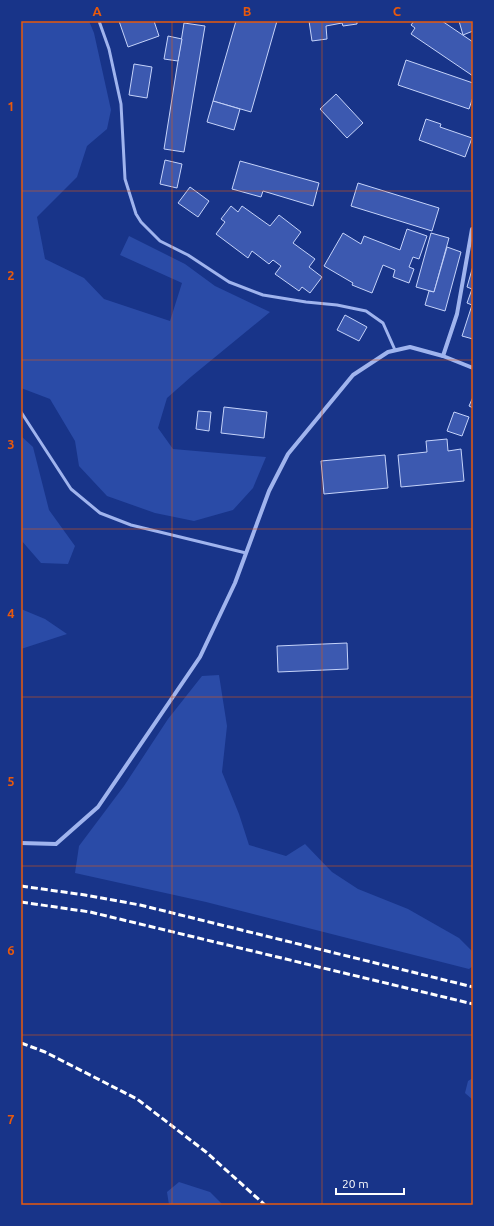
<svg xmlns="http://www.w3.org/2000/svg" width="494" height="1226" viewBox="0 0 494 1226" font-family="Ubuntu,sans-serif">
  <rect width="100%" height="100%" fill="#183489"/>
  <g fill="#2a4ba7">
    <path d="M 21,21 L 89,21 L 94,33 L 111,110 L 107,129 L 87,146 L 77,177 L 37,217 L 45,259 L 84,278 L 104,299 L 170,321 L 182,283 L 120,255 L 129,236 L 185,264 L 215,286 L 270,312 L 192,376 L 167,398 L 158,428 L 173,449 L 266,457 L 253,488 L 233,510 L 194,521 L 155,513 L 107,496 L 79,466 L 75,441 L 50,399 L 21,388 Z"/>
    <path d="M 21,436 L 33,447 L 49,510 L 75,546 L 68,564 L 41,563 L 21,540 Z"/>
    <path d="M 21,609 L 45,619 L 67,634 L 21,649 Z"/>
    <path d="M 219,675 L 227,726 L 222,772 L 239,814 L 249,845 L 286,856 L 305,844 L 332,872 L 358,889 L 408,909 L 459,938 L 473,952 L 473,966 L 469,969 L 206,902 L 75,873 L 79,846 L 124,786 L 168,719 L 202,676 Z"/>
    <path d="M 473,1078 L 473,1100 L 465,1093 L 468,1081 Z"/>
    <path d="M 179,1182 L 210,1192 L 223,1205 L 169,1205 L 167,1192 Z"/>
  </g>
  <g fill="#3c59b0" stroke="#c5d3fa">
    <path d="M 119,21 L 154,21 L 159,36 L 128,47 Z"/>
    <path d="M 236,21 L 277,21 L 251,112 L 213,101 Z"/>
    <path d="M 309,21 L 357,21 L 357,24 L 343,26 L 342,23 L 326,26 L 327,39 L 312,41 Z"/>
    <path d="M 414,21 L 442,21 L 473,42 L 473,76 L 411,34 L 415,28 L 411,25 Z"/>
    <path d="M 459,21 L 473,21 L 473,31 L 463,35 Z"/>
    <path d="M 184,23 L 205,26 L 184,152 L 164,149 Z"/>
    <path d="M 168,36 L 182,39 L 178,61 L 164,59 Z"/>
    <path d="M 406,60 L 473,83 L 473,97 L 469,109 L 398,85 Z"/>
    <path d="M 134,64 L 152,67 L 147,98 L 129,95 Z"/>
    <path d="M 336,94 L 363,123 L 347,138 L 320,109 Z"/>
    <path d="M 213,101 L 240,109 L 234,130 L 207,122 Z"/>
    <path d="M 426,119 L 441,124 L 440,127 L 472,138 L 465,157 L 419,140 Z"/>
    <path d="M 165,160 L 182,164 L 177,188 L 160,184 Z"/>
    <path d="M 240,161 L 319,183 L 313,206 L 263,191 L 261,197 L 232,189 Z"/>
    <path d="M 358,183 L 439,208 L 432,231 L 351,206 Z"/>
    <path d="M 190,187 L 209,201 L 198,217 L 178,203 Z"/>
    <path d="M 231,206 L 238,212 L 242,206 L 270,226 L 279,215 L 301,232 L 293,243 L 315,259 L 309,267 L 322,277 L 310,293 L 302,287 L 299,291 L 275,274 L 281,266 L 273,260 L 269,264 L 252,251 L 248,258 L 216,234 L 225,222 L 221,219 Z"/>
    <path d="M 407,229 L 427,236 L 419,259 L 413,257 L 409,267 L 414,269 L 409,283 L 393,277 L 395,270 L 383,265 L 372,293 L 352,285 L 353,283 L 324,266 L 343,233 L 361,244 L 364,236 L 400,250 Z"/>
    <path d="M 431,233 L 449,238 L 434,292 L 416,287 Z"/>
    <path d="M 447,247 L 461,252 L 445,311 L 425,305 L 429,291 L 434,292 Z"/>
    <path d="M 473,266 L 473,339 L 462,336 L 472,305 L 467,303 L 472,289 L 467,287 Z"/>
    <path d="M 345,315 L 367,327 L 359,341 L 337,330 Z"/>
    <path d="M 473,397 L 473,408 L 469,406 Z"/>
    <path d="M 224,407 L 267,412 L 264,438 L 221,433 Z"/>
    <path d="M 198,411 L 211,412 L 209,431 L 196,429 Z"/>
    <path d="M 454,412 L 469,417 L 462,436 L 447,431 Z"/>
    <path d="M 447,439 L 448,451 L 461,449 L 464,481 L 401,487 L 398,455 L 427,452 L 426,441 Z"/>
    <path d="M 385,455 L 388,488 L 324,494 L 321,461 Z"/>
    <path d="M 347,643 L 348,669 L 278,672 L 277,646 Z"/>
  </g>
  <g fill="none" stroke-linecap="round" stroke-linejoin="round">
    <g stroke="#a0b4ee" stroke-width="3">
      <path d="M 99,21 L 109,49 L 121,104 L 125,179 L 136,214 L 141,222 L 160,241 L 188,255 L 229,282 L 263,295 L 306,302 L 337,305 L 366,311 L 383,323 L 395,350"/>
      <path d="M 21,412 L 71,489 L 100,513 L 131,525 L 246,553"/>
    </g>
    <g stroke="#a0b4ee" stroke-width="4">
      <path d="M 443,356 L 457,314 L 472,229"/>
      <path d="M 21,843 L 56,844 L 98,807 L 200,657 L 235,583 L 269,491 L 288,454 L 353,375 L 388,352 L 410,347 L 443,356 L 473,368"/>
    </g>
    <g stroke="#fff" stroke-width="3" stroke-dasharray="7 3" stroke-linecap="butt">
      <path d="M 21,886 L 85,895 L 140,905 L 473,987"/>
      <path d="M 21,902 L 90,912 L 473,1004"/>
      <path d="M 21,1043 L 45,1052 L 137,1099 L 206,1152 L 265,1205"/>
    </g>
  </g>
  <path fill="none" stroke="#e8590c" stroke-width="1" stroke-opacity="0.55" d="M 172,21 L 172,1205M 322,21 L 322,1205M 21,191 L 473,191M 21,360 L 473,360M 21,529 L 473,529M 21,697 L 473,697M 21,866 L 473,866M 21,1035 L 473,1035"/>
  <rect width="494" height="1226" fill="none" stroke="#183489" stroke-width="44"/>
  <path d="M336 1188v6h68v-6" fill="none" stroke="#ffffff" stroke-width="2"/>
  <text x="342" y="1188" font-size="12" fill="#ffffff" stroke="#183489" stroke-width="3" paint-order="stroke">20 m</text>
  <rect x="22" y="22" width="450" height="1182" fill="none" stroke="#e8590c" stroke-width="1.5"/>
  <g font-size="13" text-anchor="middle" font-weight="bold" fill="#e8590c">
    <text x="97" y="16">A</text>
    <text x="247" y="16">B</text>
    <text x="397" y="16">C</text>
    <text x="11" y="111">1</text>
    <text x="11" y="280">2</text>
    <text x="11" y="449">3</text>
    <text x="11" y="618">4</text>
    <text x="11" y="786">5</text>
    <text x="11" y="955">6</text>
    <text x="11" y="1124">7</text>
  </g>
</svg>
